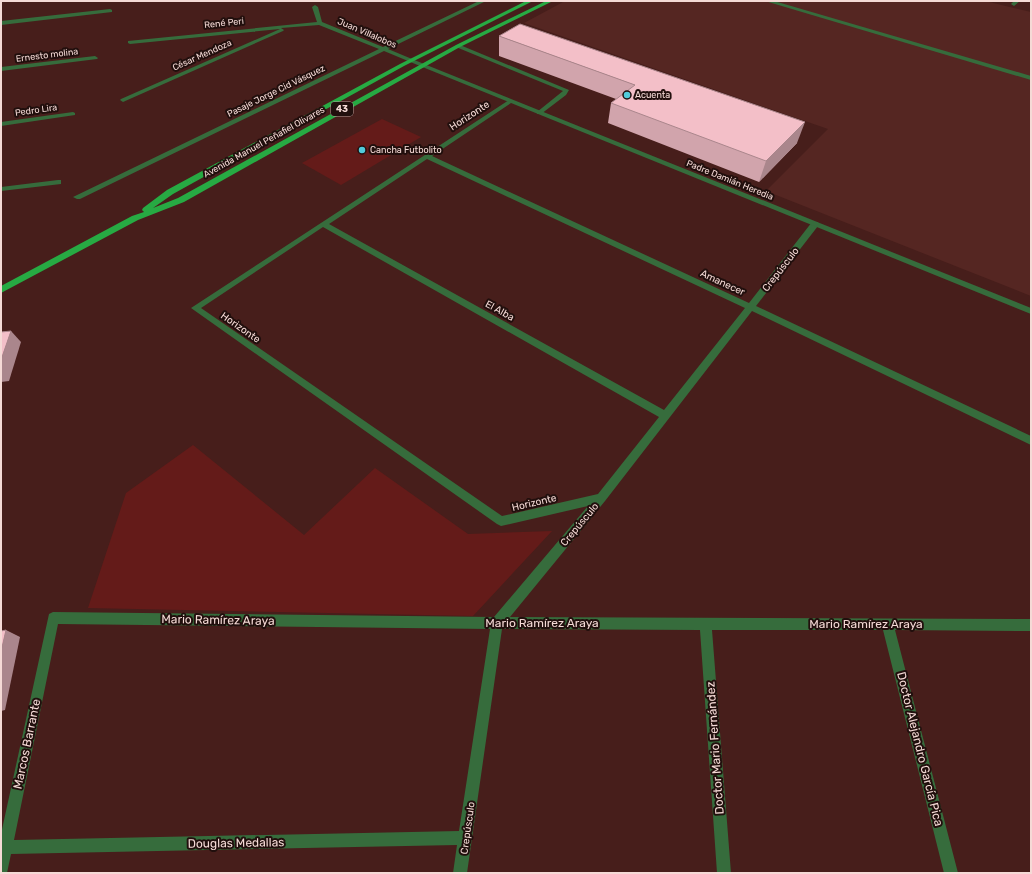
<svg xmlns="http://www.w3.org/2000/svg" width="1032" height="874" viewBox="0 0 1032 874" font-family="Rubik,sans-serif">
  <rect width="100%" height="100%" fill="#471e1b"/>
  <path fill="#552622" d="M 565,1 L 985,1 L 1031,12 L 1031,296 L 766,191 L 828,129 L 524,23 Z"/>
  <g fill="#641b19">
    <path d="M 382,119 L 421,137 L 341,185 L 302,163 Z"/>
    <path d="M 193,445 L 304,535 L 375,468 L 468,534 L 552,531 L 473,616 L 88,608 L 126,493 Z"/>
  </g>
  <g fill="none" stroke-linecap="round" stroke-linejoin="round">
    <g fill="#366c3c" fill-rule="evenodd">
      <path d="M 765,1 L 774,1 L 1031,76 L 1031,80 Z"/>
      <path d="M 456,45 L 460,45 L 569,90 L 566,95 L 541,114 L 537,114 L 537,112 L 563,91 L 456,47 Z"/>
    </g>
    <g fill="#366c3c" fill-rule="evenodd">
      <path d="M 479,1 L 486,1 L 388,49 L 424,64 L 424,66 L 420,66 L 384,51 L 80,199 L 77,199 L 73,197 L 379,49 L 319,25 L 281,28 L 284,30 L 283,31 L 123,102 L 120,100 L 121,99 L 280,29 L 130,44 L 128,43 L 128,41 L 317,22 L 312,7 L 315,5 L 318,7 L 322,22 L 383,47 Z"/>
      <path d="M 1014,1 L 1020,1 L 1014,6 L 1011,4 Z"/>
      <path d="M 110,9 L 112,10 L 112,12 L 1,25 L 1,21 Z"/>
      <path d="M 95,56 L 98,58 L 97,59 L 1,71 L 1,67 Z"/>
      <path d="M 509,100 L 514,101 L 432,156 L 749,303 L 812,222 L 818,222 L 818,226 L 756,306 L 1031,436 L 1031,445 L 752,311 L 605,501 L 510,617 L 1031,619 L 1031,631 L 895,630 L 958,873 L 944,873 L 883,630 L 712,630 L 731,873 L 717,873 L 700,630 L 502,629 L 467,873 L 453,873 L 457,845 L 11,854 L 7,873 L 1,873 L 1,834 L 49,614 L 53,612 L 494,617 L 588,506 L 501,526 L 497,524 L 191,308 ZM 427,159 L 745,308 L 664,410 L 329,224 ZM 323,227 L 659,417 L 598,494 L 502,516 L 201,308 ZM 58,624 L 490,629 L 459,831 L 14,840 Z"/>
      <path d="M 73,112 L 75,113 L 75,115 L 1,126 L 1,122 Z"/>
      <path d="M 58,180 L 61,180 L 61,184 L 1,191 L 1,187 Z"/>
    </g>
    <path fill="#366c3c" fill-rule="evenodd" d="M 420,64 L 424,64 L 1031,308 L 1031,314 L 420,66 Z"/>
    <path fill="#27aa43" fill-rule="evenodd" d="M 526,1 L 533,1 L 404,66 L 173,194 L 153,208 L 178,198 L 456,45 L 546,1 L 553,1 L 460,47 L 184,202 L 138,220 L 1,293 L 1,286 L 132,216 L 144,212 L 142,210 L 143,208 L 167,190 L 400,64 Z"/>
  </g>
  <path fill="#d1a4ac" d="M 499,36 L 797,143 L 759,182 L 608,123 L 611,103 L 616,99 L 499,56 Z"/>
  <g fill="#aa868c">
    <path d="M 805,122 L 797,143 L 759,182 L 766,161 Z"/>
    <path d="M 11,331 L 21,342 L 9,381 L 1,382 L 1,360 Z"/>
    <path d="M 6,630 L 20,637 L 5,710 L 1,711 L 1,652 Z"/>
  </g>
  <g fill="#f3bfc8" stroke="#aa868c">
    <path d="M 520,24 L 805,122 L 766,161 L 611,103 L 635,85 L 499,36 Z"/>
    <path d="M 11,331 L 1,360 L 1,332 Z"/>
    <path d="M 6,630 L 1,652 L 1,631 Z"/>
  </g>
  <g fill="#52cbda" stroke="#210f0d" stroke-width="1.5">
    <circle cx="627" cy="95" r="4"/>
    <circle cx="362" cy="150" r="4"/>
  </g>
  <g text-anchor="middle" stroke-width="4" stroke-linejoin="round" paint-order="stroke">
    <g font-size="9" fill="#f5dad6" stroke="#210f0d">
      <text transform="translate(224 23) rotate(-6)" y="3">René Peri</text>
      <text transform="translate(367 33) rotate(23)" y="3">Juan Villalobos</text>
      <text transform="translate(47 55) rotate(-7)" y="3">Ernesto molina</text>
      <text transform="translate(202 55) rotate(-24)" y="3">César Mendoza</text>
      <text transform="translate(276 91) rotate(-26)" y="3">Pasaje Jorge Cid Vásquez</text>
      <text transform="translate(36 110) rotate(-8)" y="3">Pedro Lira</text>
      <text transform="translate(264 142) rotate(-29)" y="3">Avenida Manuel Peñafiel Olivares</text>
      <text transform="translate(730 180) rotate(22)" y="3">Padre Damián Heredia</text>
    </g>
    <g font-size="9" fill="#f5dad6" stroke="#210f0d" text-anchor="start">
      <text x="635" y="98">Acuenta</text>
      <text x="370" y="153">Cancha Futbolito</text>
    </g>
    <rect fill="#210f0d" stroke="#b59d9a" stroke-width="1" x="331" y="102" width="22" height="14" rx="3"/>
    <g font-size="9" font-weight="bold" fill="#f5dad6">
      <text x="342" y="112">43</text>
    </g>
    <g font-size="10" fill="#f5dad6" stroke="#210f0d">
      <text transform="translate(469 115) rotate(-33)" y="4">Horizonte</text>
      <text transform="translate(780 269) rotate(-52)" y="4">Crepúsculo</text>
      <text transform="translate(723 282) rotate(25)" y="4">Amanecer</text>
      <text transform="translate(500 310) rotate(29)" y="4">El Alba</text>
      <text transform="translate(241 327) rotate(35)" y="4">Horizonte</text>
      <text transform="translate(534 502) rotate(-13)" y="4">Horizonte</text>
      <text transform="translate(579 524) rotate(-50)" y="4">Crepúsculo</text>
      <text transform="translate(467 828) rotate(-82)" y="4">Crepúsculo</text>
    </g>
    <g font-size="12" fill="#f5dad6" stroke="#210f0d">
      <text transform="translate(218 620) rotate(1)" y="4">Mario Ramírez Araya</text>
      <text x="542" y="627">Mario Ramírez Araya</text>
      <text x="866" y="628">Mario Ramírez Araya</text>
      <text transform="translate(27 744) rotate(-78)" y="4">Marcos Barrante</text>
      <text transform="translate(715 748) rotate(-94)" y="4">Doctor Mario Fernández</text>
      <text transform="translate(920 749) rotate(76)" y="4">Doctor Alejandro García Pica</text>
      <text transform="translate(236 843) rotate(-1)" y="4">Douglas Medallas</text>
    </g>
  </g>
  <rect width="1032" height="874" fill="none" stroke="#f5dad6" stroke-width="4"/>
</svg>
